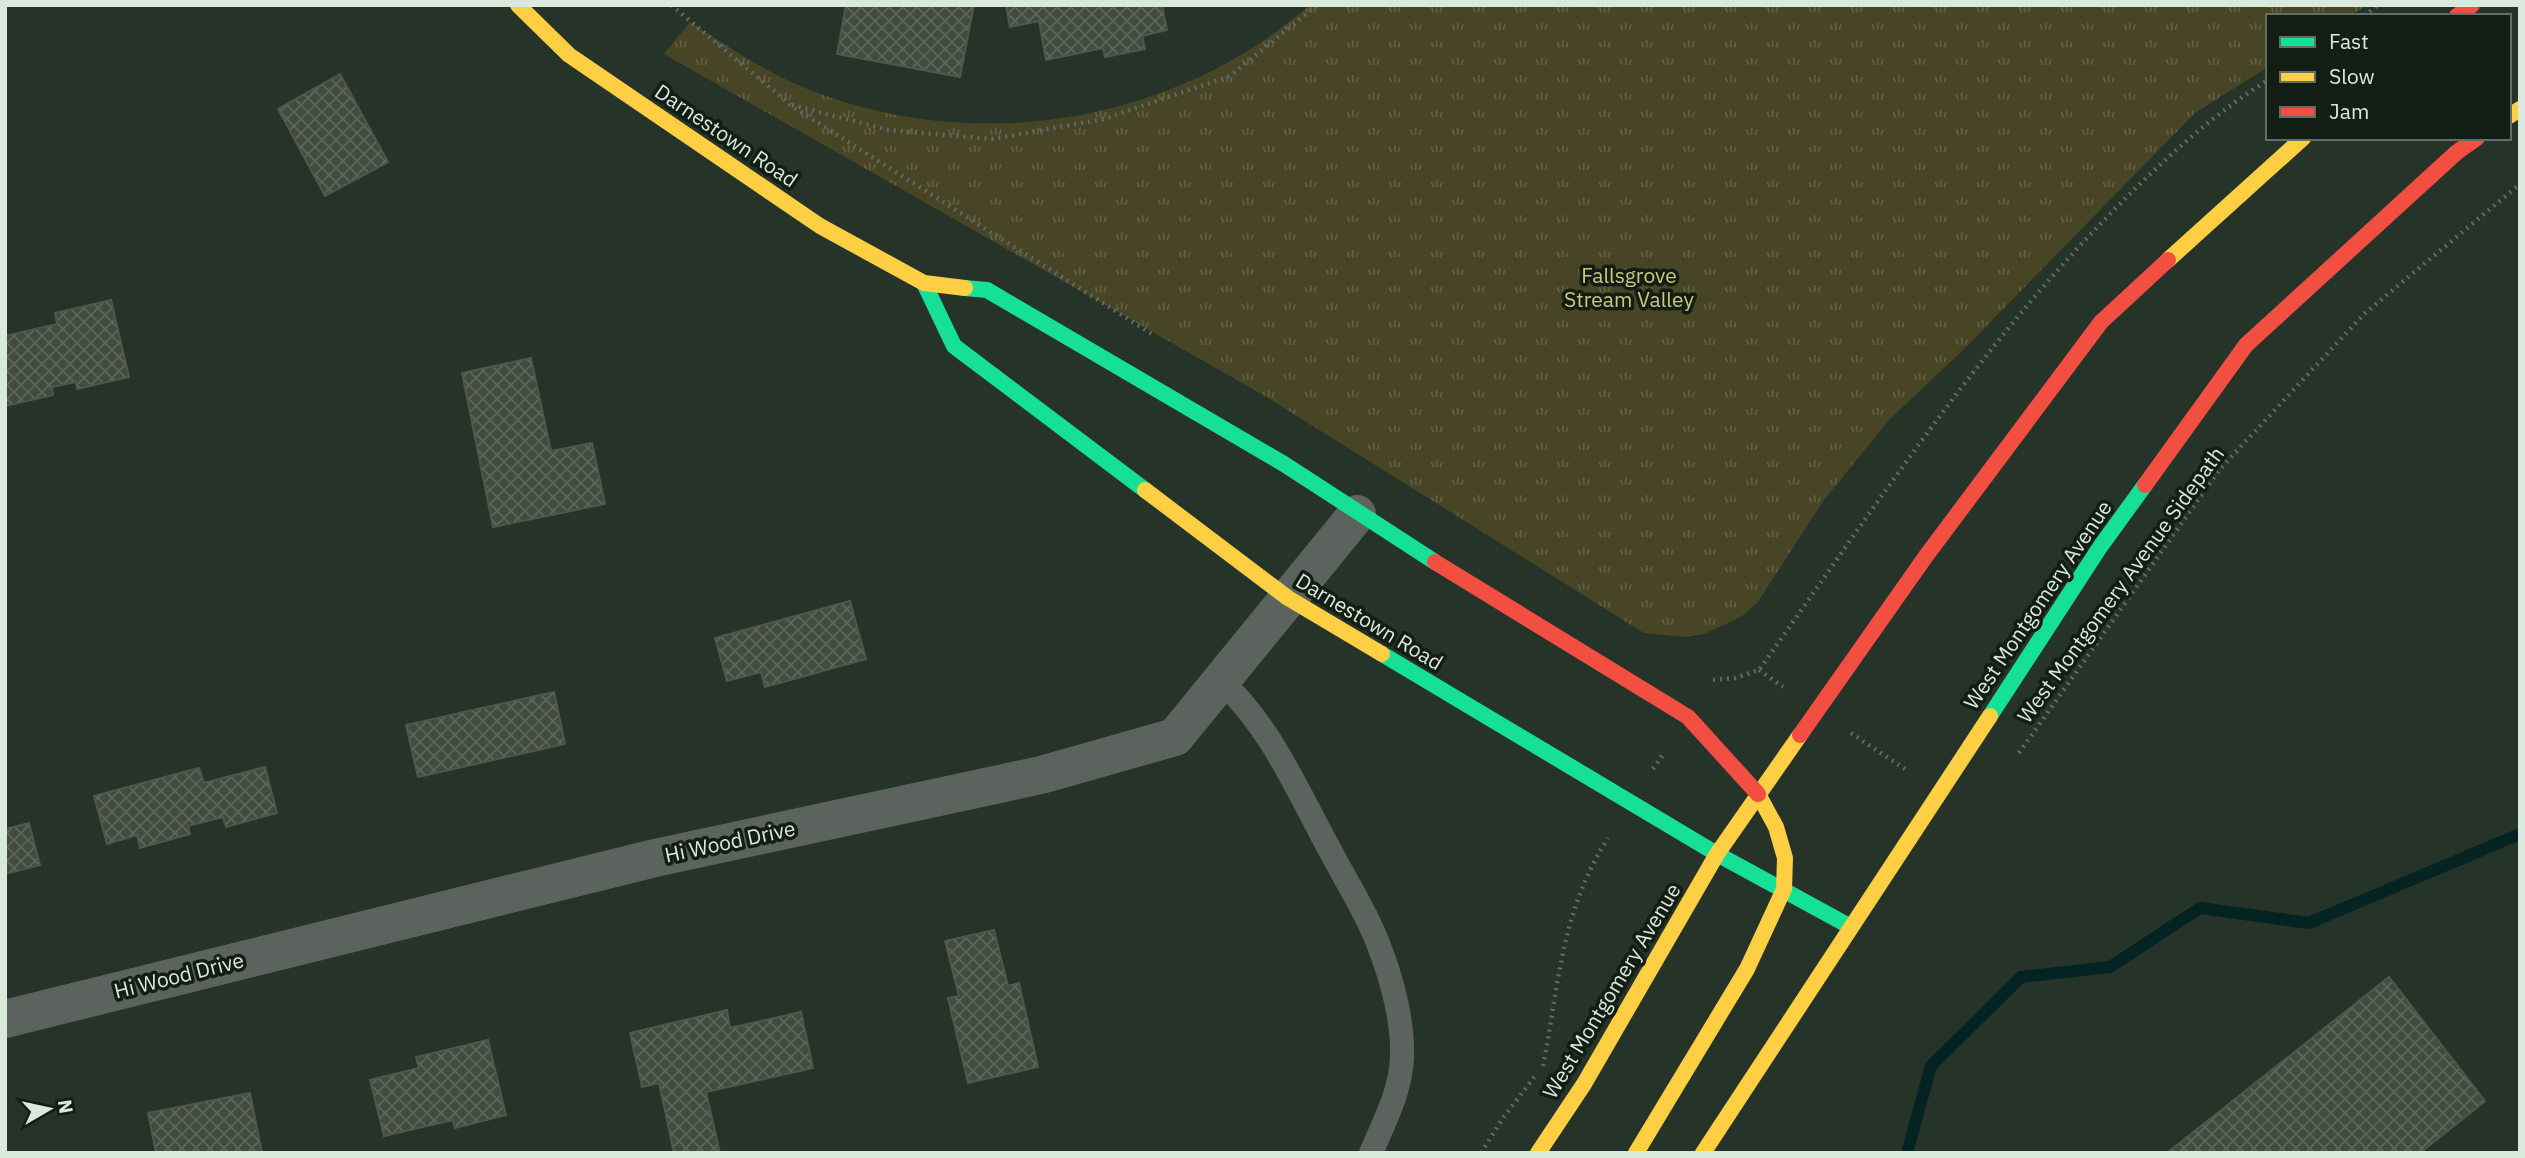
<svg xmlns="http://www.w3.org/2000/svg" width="2525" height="1158" viewBox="0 0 2525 1158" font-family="'IBM Plex Sans',sans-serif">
  <defs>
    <pattern id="park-tufts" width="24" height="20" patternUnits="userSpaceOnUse" patternTransform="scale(1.75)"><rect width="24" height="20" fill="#474525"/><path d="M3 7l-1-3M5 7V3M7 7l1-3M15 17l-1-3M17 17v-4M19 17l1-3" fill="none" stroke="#616044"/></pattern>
    <pattern id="building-cross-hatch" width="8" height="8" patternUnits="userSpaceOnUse" patternTransform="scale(1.75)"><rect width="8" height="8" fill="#424c3e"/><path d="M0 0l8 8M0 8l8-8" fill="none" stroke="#5d6659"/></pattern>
  </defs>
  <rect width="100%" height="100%" fill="#253328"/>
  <path fill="url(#park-tufts)" d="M 1310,5 L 2367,5 L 2350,16 L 2268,16 L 2268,67 L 2195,113 L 1964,349 L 1889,420 L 1824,500 L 1757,603 L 1741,617 L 1704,634 L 1684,637 L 1644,633 L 1265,396 L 664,54 L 690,22 C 729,47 766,73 810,90 C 978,156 1174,123 1310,5 Z"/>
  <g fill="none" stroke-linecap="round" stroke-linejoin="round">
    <path stroke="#042423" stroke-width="12" d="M 1907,1153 L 1931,1066 L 2021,977 L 2110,967 L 2200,908 L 2309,923 L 2520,834"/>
  </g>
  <g fill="url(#building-cross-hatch)" stroke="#4f574c" stroke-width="2">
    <path d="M 846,5 L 974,5 L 960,77 L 837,54 Z"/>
    <path d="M 1006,5 L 1162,5 L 1167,30 L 1142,36 L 1145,49 L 1105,57 L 1103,48 L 1046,60 L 1039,21 L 1010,27 Z"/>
    <path d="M 340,74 L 388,162 L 325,196 L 278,109 Z"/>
    <path d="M 111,300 L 129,377 L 77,389 L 76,382 L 52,387 L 53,395 L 5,406 L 5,336 L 57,324 L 55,313 Z"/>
    <path d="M 531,358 L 551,451 L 592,443 L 605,504 L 493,527 L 462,373 Z"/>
    <path d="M 850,601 L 866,659 L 765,687 L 761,672 L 727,681 L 715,638 Z"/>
    <path d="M 554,692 L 565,744 L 418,777 L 406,725 Z"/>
    <path d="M 265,767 L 277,813 L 226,827 L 223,817 L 188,826 L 190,834 L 140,848 L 137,835 L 107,844 L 94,796 L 199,768 L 204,783 Z"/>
    <path d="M 29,823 L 40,865 L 5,874 L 5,829 Z"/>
    <path d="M 994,930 L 1008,986 L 1019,983 L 1038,1067 L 968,1083 L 948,998 L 959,996 L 945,941 Z"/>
    <path d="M 2389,977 L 2485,1101 L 2420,1153 L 2167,1153 Z"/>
    <path d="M 727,1010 L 730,1028 L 801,1012 L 813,1068 L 706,1092 L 720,1153 L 674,1153 L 659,1083 L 642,1087 L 630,1033 Z"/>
    <path d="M 488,1040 L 506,1115 L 455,1128 L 453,1120 L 384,1136 L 370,1080 L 419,1068 L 416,1057 Z"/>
    <path d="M 250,1093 L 262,1153 L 156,1153 L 148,1113 Z"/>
  </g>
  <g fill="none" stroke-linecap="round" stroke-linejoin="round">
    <g stroke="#616964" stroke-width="4.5" stroke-dasharray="2 5" stroke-linecap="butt">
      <path d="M 671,5 L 793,107 L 1155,336"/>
      <path d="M 2364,16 L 2378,5"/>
      <path d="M 792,105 L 888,130 L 992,139 L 1104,119 L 1230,76 L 1317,5"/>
      <path d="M 1759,670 L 1783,687"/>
      <path d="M 1713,680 L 1735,678 L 1759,670 C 1871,513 1975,352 2111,213 C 2159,164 2209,117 2268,80"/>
      <path d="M 1851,733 L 1905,769"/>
      <path d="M 2019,753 L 2220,469 L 2364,314 L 2520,184"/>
      <path d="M 1653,769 L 1664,753"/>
      <path d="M 1543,1066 C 1559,985 1561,911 1608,838"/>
      <path d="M 1481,1153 L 1503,1118 L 1535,1076"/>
    </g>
    <path stroke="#5c635f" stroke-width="24" d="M 1221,681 C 1271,726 1300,796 1332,854 C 1349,886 1370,919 1382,954 C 1394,987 1403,1022 1402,1057 C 1401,1091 1384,1122 1371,1153"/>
    <path stroke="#5c635f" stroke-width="38" d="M 5,1019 L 655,858 L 1041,775 L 1175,737 L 1357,514"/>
    <g stroke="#16e098" stroke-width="16">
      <path d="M 924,283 L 954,346 L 1145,490"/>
      <path d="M 965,288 L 987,290 L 1284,464 L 1435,562"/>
      <path d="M 1382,654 L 1717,854 L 1851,927"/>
      <path d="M 1990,716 L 2100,547 L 2145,485"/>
    </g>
    <g stroke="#ffcf43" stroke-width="16">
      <path d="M 518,5 L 569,55 L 820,226 L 924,283 L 965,288"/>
      <path d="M 2509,116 L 2520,109"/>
      <path d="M 2168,260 L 2303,138"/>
      <path d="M 1145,490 L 1288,598 L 1382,654"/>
      <path d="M 1538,1153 L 1584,1084 L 1717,854 L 1800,735"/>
      <path d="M 1636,1153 L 1747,969 L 1784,889 L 1785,858 L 1776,827 L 1758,794"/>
      <path d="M 1703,1153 L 1990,716"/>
    </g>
    <g stroke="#f24e42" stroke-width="16">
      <path d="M 2457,16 L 2472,5"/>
      <path d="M 2145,485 L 2246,345 L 2457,152 L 2477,138"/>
      <path d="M 1435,562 L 1688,717 L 1758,794"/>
      <path d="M 1800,735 L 1926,556 L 2101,322 L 2168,260"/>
    </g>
  </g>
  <g text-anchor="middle" stroke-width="7" stroke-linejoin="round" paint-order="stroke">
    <g font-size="21" fill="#d9e9db" stroke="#121d14">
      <text transform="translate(726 136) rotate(34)" y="7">Darnestown Road</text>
      <text transform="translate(2121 585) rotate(-54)" y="7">West Montgomery Avenue Sidepath</text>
      <text transform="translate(2038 605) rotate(-56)" y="7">West Montgomery Avenue</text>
      <text transform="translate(1369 622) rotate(31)" y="7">Darnestown Road</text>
      <text transform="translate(730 842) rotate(-12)" y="7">Hi Wood Drive</text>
      <text transform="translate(179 976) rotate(-14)" y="7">Hi Wood Drive</text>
      <text transform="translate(1612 991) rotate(-59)" y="7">West Montgomery Avenue</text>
    </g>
    <g font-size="21" fill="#cfc67d" stroke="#121d14">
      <text x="1629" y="283">Fallsgrove<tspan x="1629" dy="24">Stream Valley</tspan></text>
    </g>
  </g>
  <rect width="2525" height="1158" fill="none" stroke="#d9e9db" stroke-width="14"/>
  <rect x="2266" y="14" width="245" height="126" fill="#121d14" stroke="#626f64" stroke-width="2"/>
  <rect x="2280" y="37" width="35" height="10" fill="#16e098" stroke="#626f64" stroke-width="2"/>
  <text x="2329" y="49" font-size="21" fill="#d9e9db">Fast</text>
  <rect x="2280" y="72" width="35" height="10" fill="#ffcf43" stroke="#626f64" stroke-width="2"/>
  <text x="2329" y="84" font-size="21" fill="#d9e9db">Slow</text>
  <rect x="2280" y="107" width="35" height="10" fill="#f24e42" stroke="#626f64" stroke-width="2"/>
  <text x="2329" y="119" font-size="21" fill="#d9e9db">Jam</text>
  <g transform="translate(49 1109) rotate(81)" stroke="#121d14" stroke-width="5" paint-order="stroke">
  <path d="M0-5L12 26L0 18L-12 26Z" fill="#d9e9db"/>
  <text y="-10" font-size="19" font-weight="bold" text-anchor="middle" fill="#d9e9db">N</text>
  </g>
</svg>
